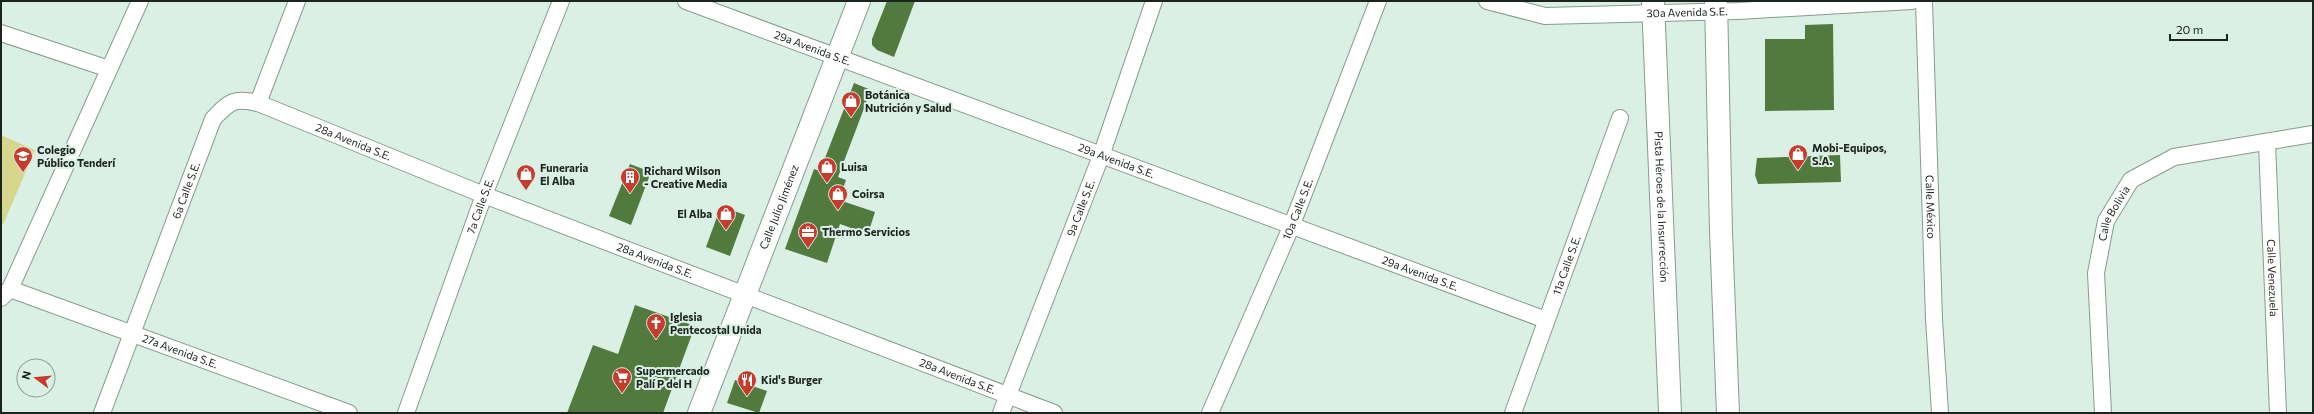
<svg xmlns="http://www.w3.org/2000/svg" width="2314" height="414" viewBox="0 0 2314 414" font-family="Commissioner,sans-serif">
  <rect width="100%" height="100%" fill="#dbf0e5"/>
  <path fill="#d6d78d" d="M 1,135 L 35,150 L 3,225 L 1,224 Z"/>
  <g fill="#527a3e">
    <path d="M 887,1 L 915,1 L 894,57 L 877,50 L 872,45 L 872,39 Z"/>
    <path d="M 1833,24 L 1834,110 L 1765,111 L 1765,39 L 1805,39 L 1805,25 Z"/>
    <path d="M 854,83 L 871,90 L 838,177 L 846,180 L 839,200 L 875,212 L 868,234 L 840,224 L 827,263 L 785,249 L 814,169 L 820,171 Z"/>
    <path d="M 1840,155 L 1841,182 L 1758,184 L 1755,175 L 1757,158 Z"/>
    <path d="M 630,164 L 651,172 L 631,225 L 609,216 Z"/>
    <path d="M 721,206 L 745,215 L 730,256 L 706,247 Z"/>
    <path d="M 635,305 L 695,326 L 663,413 L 567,413 L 593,345 L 618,354 Z"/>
    <path d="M 735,380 L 767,391 L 759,413 L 727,403 Z"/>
  </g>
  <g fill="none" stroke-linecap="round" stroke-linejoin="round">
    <defs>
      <g id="minor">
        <path id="s1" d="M 686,1 L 1546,320"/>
        <path id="s2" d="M 1487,1 L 1545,16 L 1738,11 L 1912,1"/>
        <path id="s3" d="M 1924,1 L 1934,319 L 1940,413"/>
        <path d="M 1,33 L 109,69"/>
        <path d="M 258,103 L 297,1"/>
        <path id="s4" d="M 2267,143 L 2278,413"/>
        <path id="s5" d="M 10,289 L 349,413"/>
        <path d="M 1,298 L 10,289 L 140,1"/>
        <path id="s6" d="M 102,413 L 213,119 C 229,102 234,97 258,103 L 484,195 L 1054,413"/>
        <path id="s7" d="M 406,413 L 484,195 L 561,1"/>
        <path id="s8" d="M 1001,413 L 1101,156 L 1154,1"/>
        <path id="s9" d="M 1210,413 L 1291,227 L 1378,1"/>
        <path id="s10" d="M 1513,413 L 1620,118"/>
        <path id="s11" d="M 2103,413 L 2096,273 L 2106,221 L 2131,180 L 2174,157 L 2313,134"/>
      </g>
      <g id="secondary">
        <path id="s12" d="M 699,413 L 859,1"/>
      </g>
      <g id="primary">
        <path id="s13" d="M 1653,1 L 1670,413"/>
        <path d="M 1716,1 L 1721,232 L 1728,413"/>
      </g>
    </defs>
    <use href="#minor" stroke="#879b90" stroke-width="18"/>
    <use href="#secondary" stroke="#879b90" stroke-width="24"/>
    <use href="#primary" stroke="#879b90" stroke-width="24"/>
    <use href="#minor" stroke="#fff" stroke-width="16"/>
    <use href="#secondary" stroke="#fff" stroke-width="22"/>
    <use href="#primary" stroke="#fff" stroke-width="22"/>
  </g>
  <defs>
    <symbol id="shop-pin" viewBox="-11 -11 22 30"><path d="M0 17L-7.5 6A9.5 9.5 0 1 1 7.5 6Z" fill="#c73a2c" stroke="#dbf0e5"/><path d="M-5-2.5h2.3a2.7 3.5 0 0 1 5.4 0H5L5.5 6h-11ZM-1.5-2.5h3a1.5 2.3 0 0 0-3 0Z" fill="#fff"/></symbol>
    <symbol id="school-pin" viewBox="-11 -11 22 30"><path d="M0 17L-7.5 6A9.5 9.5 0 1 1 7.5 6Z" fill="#c73a2c" stroke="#dbf0e5"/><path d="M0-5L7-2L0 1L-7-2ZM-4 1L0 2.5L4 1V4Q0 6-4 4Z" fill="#fff"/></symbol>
    <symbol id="building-pin" viewBox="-11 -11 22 30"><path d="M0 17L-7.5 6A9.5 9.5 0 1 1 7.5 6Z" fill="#c73a2c" stroke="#dbf0e5"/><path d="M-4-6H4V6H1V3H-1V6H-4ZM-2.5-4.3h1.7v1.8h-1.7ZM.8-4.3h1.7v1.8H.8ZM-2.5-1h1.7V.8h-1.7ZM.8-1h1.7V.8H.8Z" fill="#fff"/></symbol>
    <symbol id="office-pin" viewBox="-11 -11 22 30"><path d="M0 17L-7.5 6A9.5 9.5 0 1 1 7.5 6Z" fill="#c73a2c" stroke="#dbf0e5"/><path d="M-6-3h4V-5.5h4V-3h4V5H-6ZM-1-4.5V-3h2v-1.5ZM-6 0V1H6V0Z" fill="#fff"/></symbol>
    <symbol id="church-pin" viewBox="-11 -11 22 30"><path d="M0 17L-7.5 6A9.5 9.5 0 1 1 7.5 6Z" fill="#c73a2c" stroke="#dbf0e5"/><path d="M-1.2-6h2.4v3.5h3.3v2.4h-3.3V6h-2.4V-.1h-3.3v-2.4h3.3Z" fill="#fff"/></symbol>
    <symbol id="supermarket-pin" viewBox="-11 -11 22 30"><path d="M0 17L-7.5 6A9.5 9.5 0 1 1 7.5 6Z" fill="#c73a2c" stroke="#dbf0e5"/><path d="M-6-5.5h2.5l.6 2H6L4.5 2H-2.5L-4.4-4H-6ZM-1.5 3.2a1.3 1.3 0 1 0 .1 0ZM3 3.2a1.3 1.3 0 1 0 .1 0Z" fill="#fff"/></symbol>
    <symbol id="restaurant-pin" viewBox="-11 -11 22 30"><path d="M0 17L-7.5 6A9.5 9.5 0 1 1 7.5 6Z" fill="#c73a2c" stroke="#dbf0e5"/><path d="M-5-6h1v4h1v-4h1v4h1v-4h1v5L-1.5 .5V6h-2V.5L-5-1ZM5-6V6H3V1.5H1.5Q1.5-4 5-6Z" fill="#fff"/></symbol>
  </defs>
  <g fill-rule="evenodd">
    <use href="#shop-pin" x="840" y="90" width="22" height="30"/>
    <use href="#shop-pin" x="1787" y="143" width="22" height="30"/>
    <use href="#school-pin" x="12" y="145" width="22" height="30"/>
    <use href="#shop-pin" x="816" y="156" width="22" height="30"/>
    <use href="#shop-pin" x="515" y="163" width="22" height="30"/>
    <use href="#building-pin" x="619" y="166" width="22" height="30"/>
    <use href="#shop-pin" x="827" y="183" width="22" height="30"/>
    <use href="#shop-pin" x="715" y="203" width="22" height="30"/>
    <use href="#office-pin" x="797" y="221" width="22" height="30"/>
    <use href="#church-pin" x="645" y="312" width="22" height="30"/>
    <use href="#supermarket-pin" x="611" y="366" width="22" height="30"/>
    <use href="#restaurant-pin" x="736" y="369" width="22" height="30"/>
  </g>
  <g text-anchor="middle" stroke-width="4" stroke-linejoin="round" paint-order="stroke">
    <g font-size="11" fill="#1c2420" stroke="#dbf0e5">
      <text dy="4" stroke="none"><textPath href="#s2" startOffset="202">30a Avenida S.E.</textPath></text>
      <text dy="4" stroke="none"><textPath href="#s1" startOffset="135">29a Avenida S.E.</textPath></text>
      <text dy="4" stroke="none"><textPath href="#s6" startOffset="469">28a Avenida S.E.</textPath></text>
      <text dy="4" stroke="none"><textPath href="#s1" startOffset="459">29a Avenida S.E.</textPath></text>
      <text dy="4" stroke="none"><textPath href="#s6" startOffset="238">6a Calle S.E.</textPath></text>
      <text dy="4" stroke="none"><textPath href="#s7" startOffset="220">7a Calle S.E.</textPath></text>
      <text dy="4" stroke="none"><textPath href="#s12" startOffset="221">Calle Julio Jiménez</textPath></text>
      <text dy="4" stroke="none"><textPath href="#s13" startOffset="206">Pista Héroes de la Insurrección</textPath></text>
      <text dy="4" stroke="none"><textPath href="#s3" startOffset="206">Calle México</textPath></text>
      <text dy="4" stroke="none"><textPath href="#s8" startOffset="220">9a Calle S.E.</textPath></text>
      <text dy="4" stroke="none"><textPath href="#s9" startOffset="222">10a Calle S.E.</textPath></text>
      <text dy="4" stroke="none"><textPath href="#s11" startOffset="203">Calle Bolivia</textPath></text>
      <text dy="4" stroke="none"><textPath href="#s6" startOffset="793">28a Avenida S.E.</textPath></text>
      <text dy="4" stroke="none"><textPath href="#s10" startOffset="157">11a Calle S.E.</textPath></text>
      <text dy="4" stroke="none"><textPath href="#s1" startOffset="783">29a Avenida S.E.</textPath></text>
      <text dy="4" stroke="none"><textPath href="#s4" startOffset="135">Calle Venezuela</textPath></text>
      <text dy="4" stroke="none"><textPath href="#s5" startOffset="181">27a Avenida S.E.</textPath></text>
      <text dy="4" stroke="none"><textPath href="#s6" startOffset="1117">28a Avenida S.E.</textPath></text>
    </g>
    <g font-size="11" font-weight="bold" fill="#1c2420" stroke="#dbf0e5" text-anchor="start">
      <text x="865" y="99">Botánica<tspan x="865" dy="13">Nutrición y Salud</tspan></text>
      <text x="1812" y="152">Mobi-Equipos,<tspan x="1812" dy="13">S.A.</tspan></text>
      <text x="37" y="154">Colegio<tspan x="37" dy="13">Público Tenderí</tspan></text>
      <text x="841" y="171">Luisa</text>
      <text x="540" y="172">Funeraria<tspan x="540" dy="13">El Alba</tspan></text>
      <text x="644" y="175">Richard Wilson<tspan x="644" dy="13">- Creative Media</tspan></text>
      <text x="852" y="198">Coirsa</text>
      <text x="712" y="218" text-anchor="end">El Alba</text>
      <text x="822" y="236">Thermo Servicios</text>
      <text x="670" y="321">Iglesia<tspan x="670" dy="13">Pentecostal Unida</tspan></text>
      <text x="636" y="375">Supermercado<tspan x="636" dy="13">Palí P del H</tspan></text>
      <text x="761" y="384">Kid's Burger</text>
    </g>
  </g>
  <rect width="2314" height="414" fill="none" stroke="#1c2420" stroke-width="4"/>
  <g transform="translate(36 378) rotate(286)"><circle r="19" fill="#dbf0e5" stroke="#8f9e96"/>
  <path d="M0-3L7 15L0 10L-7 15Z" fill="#c73a2c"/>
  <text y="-6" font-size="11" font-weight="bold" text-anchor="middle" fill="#1c2420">N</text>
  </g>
  <path d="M2170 34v6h57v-6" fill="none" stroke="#1c2420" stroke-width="2"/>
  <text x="2176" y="34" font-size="12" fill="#1c2420" stroke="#dbf0e5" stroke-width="3" paint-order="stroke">20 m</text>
</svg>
